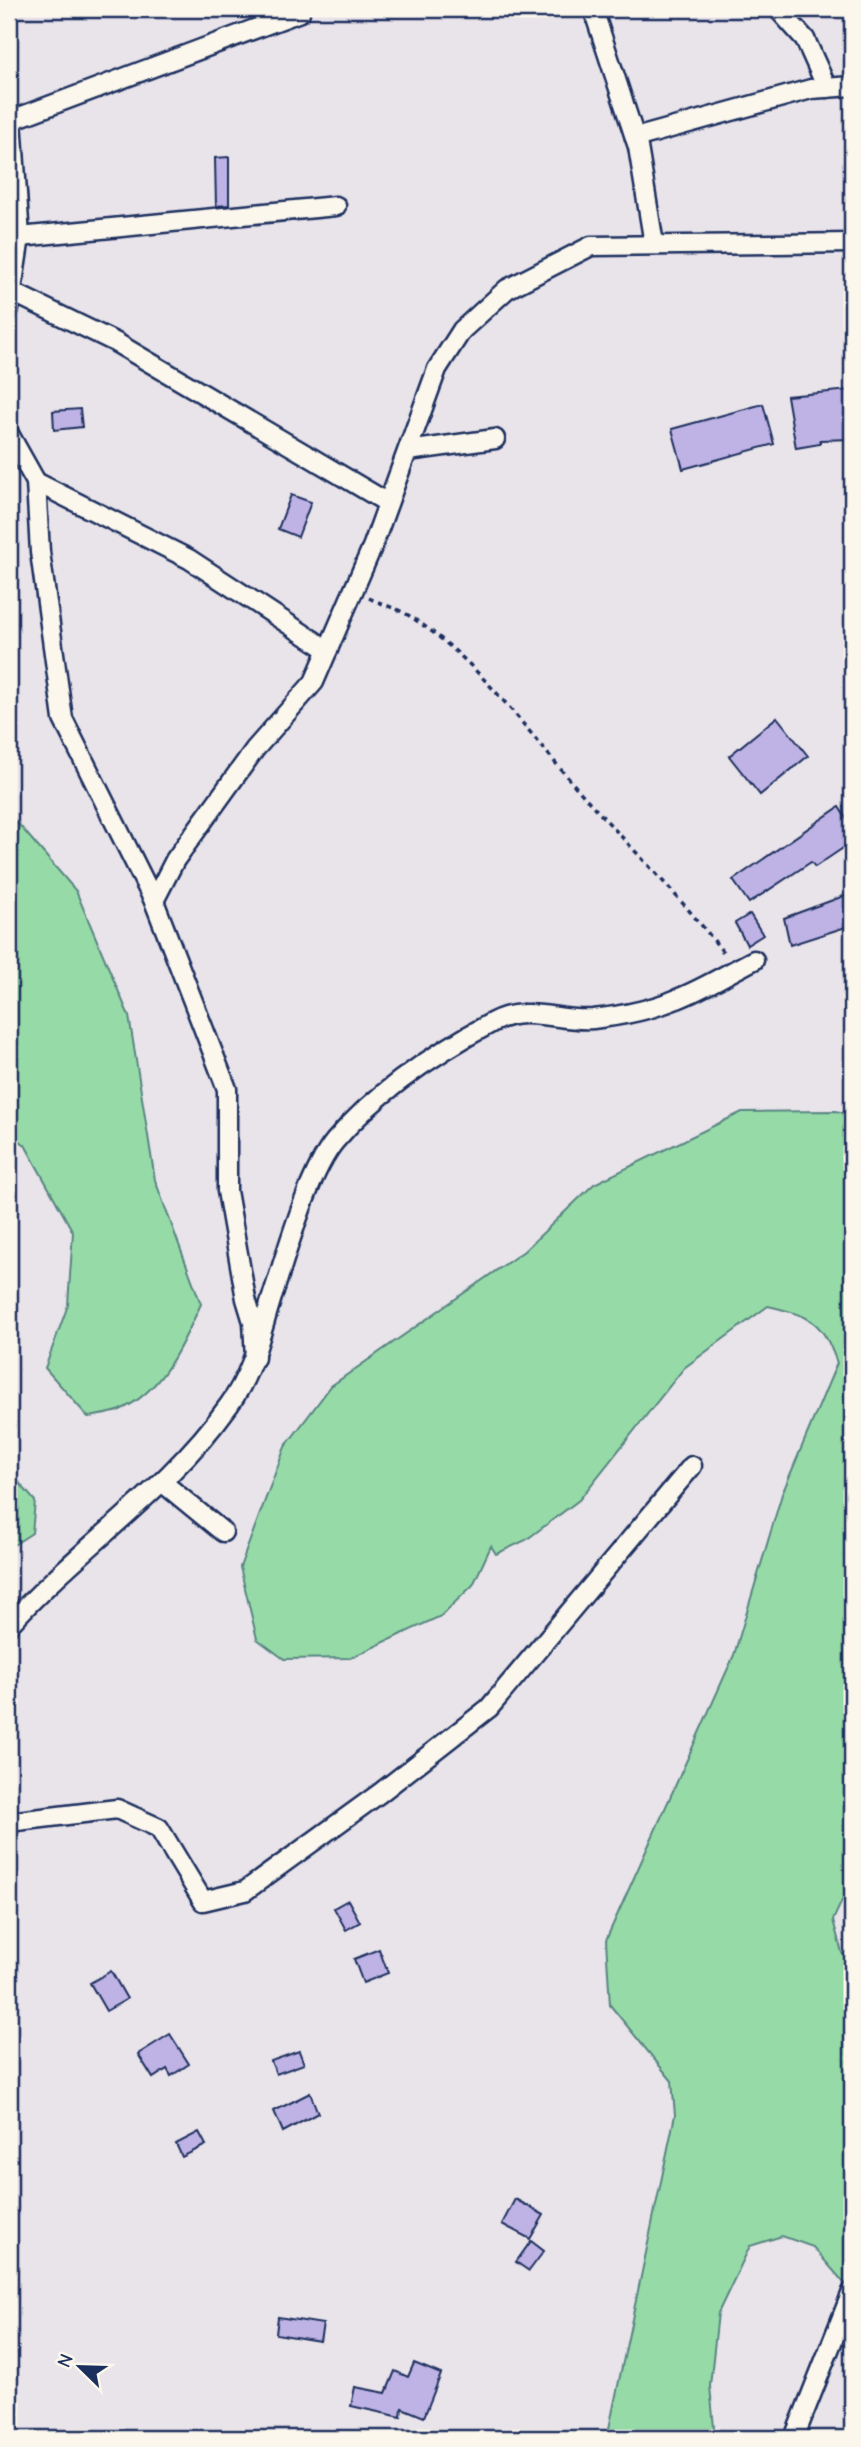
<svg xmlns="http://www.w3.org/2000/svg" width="861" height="2447" viewBox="0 0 861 2447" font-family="'Comic Neue',sans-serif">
  <rect width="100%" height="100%" fill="#e9e3ea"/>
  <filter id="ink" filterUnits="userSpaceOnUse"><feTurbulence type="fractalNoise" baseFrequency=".0143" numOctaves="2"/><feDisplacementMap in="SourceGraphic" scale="14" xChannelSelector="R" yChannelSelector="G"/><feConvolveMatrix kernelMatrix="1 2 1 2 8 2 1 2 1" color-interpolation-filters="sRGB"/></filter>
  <g filter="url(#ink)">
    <g fill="#96dba7" stroke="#588582" stroke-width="2">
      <path d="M 9,813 L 76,891 L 129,1016 L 155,1180 L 201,1304 C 182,1344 164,1390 120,1410 C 111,1414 98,1415 88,1417 L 45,1368 L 68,1305 L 73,1232 L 25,1145 L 9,1132 Z"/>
      <path d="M 836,1111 L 852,1115 L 852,1887 L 847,1890 L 833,1920 L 842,1953 L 852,1963 L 852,2292 L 813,2247 L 782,2236 L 750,2246 L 718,2313 L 710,2386 L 715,2438 L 607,2438 L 675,2115 L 672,2081 L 610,2005 L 606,1940 L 734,1655 L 782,1494 L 837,1363 C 822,1321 812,1316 768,1306 L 684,1368 L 579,1500 L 526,1540 L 496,1554 L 491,1546 L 473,1585 L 441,1616 L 350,1658 L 284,1659 L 257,1639 L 240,1567 L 285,1447 L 331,1386 L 524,1251 L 594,1184 L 742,1112 Z"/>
      <path d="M 9,1471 L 35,1501 L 32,1533 L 9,1548 Z"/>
    </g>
    <g fill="#beb3e4" stroke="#1b2f5e" stroke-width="2">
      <path d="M 229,157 L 229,205 L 216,206 L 215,158 Z"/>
      <path d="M 850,390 L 851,439 L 820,440 L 820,444 L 796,448 L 787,396 Z"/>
      <path d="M 763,404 L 774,444 L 683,469 L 672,429 Z"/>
      <path d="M 80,409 L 82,427 L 54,430 L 53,411 Z"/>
      <path d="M 291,495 L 311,502 L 298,537 L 278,529 Z"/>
      <path d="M 777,717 L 808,756 L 760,795 L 729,756 Z"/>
      <path d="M 839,807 L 852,827 L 852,842 L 815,867 L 811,862 L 749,903 L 733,880 Z"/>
      <path d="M 852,893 L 852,925 L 790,945 L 784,918 Z"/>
      <path d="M 750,914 L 763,935 L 747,945 L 735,923 Z"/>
      <path d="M 348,1900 L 360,1922 L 346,1930 L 334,1908 Z"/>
      <path d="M 379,1949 L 388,1973 L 363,1983 L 354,1959 Z"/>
      <path d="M 111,1971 L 127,1999 L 106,2011 L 90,1983 Z"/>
      <path d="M 170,2034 L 189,2064 L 171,2076 L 167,2069 L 153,2078 L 138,2054 Z"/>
      <path d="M 299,2051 L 304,2064 L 276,2074 L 271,2061 Z"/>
      <path d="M 310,2093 L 318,2113 L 283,2132 L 274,2111 Z"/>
      <path d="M 199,2132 L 206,2145 L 182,2157 L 176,2144 Z"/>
      <path d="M 515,2199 L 544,2215 L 530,2239 L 502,2224 Z"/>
      <path d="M 531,2241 L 544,2251 L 529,2271 L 516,2262 Z"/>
      <path d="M 278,2317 L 323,2324 L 320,2341 L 276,2334 Z"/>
      <path d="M 414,2363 L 441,2374 L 424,2417 L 402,2408 L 401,2417 L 351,2406 L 355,2387 L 386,2393 L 395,2371 L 408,2377 Z"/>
    </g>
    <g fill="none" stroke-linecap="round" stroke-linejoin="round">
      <defs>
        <g id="street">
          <path d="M 593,9 L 638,147 L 654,244"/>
          <path d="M 778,9 L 805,39 L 827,88"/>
          <path d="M 9,121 L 300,12 L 300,9"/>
          <path d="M 635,138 L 811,89 L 852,86"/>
          <path d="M 9,235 L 20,237 L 336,206"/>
          <path d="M 10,291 L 115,342 L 388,503"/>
          <path d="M 9,309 L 20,237 L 12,120"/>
          <path d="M 9,434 L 36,482 L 40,552 L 63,719 L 154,901"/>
          <path d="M 408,451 L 495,439"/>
          <path d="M 36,482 L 189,559 L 328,650"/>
          <path d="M 255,1358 L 253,1322 L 246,1299 L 227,1191 L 227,1089 L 154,901 L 175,860 L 255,749 L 314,682 L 373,545 L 437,369 L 462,330 L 507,289 L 591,246 L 852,243"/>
          <path d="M 162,1482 L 223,1532"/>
          <path d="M 9,1625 C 78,1548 168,1491 229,1405 C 254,1371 261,1330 274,1291 C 287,1251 309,1172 335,1141 C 376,1092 437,1052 493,1022 C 527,1004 558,1022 593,1019 C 619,1016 653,1009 677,999 C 703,989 728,973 754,960"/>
          <path d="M 9,1822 L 117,1809 L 159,1828 L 203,1901 L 245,1891 L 380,1793 L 489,1708 L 692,1466"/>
          <path d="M 794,2438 L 852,2292"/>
        </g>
      </defs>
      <use href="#street" stroke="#1b2f5e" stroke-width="23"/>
      <path stroke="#1b2f5e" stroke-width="3.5" stroke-dasharray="5 5" stroke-linecap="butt" d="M 369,598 C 381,604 396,608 408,615 C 483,662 533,741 592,805 C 638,855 685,902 726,956"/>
      <use href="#street" stroke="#fbf7ec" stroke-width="18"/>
    </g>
  </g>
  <rect width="861" height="2447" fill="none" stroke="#fbf7ec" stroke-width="35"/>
  <rect x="18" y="18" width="826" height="2412" fill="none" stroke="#1b2f5e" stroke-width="2.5" filter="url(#ink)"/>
  <g transform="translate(80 2367) rotate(293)" stroke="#fbf7ec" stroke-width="5" paint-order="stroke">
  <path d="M0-5L12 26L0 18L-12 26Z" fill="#1b2f5e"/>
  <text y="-10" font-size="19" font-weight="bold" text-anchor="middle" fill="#1b2f5e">N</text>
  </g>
</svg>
